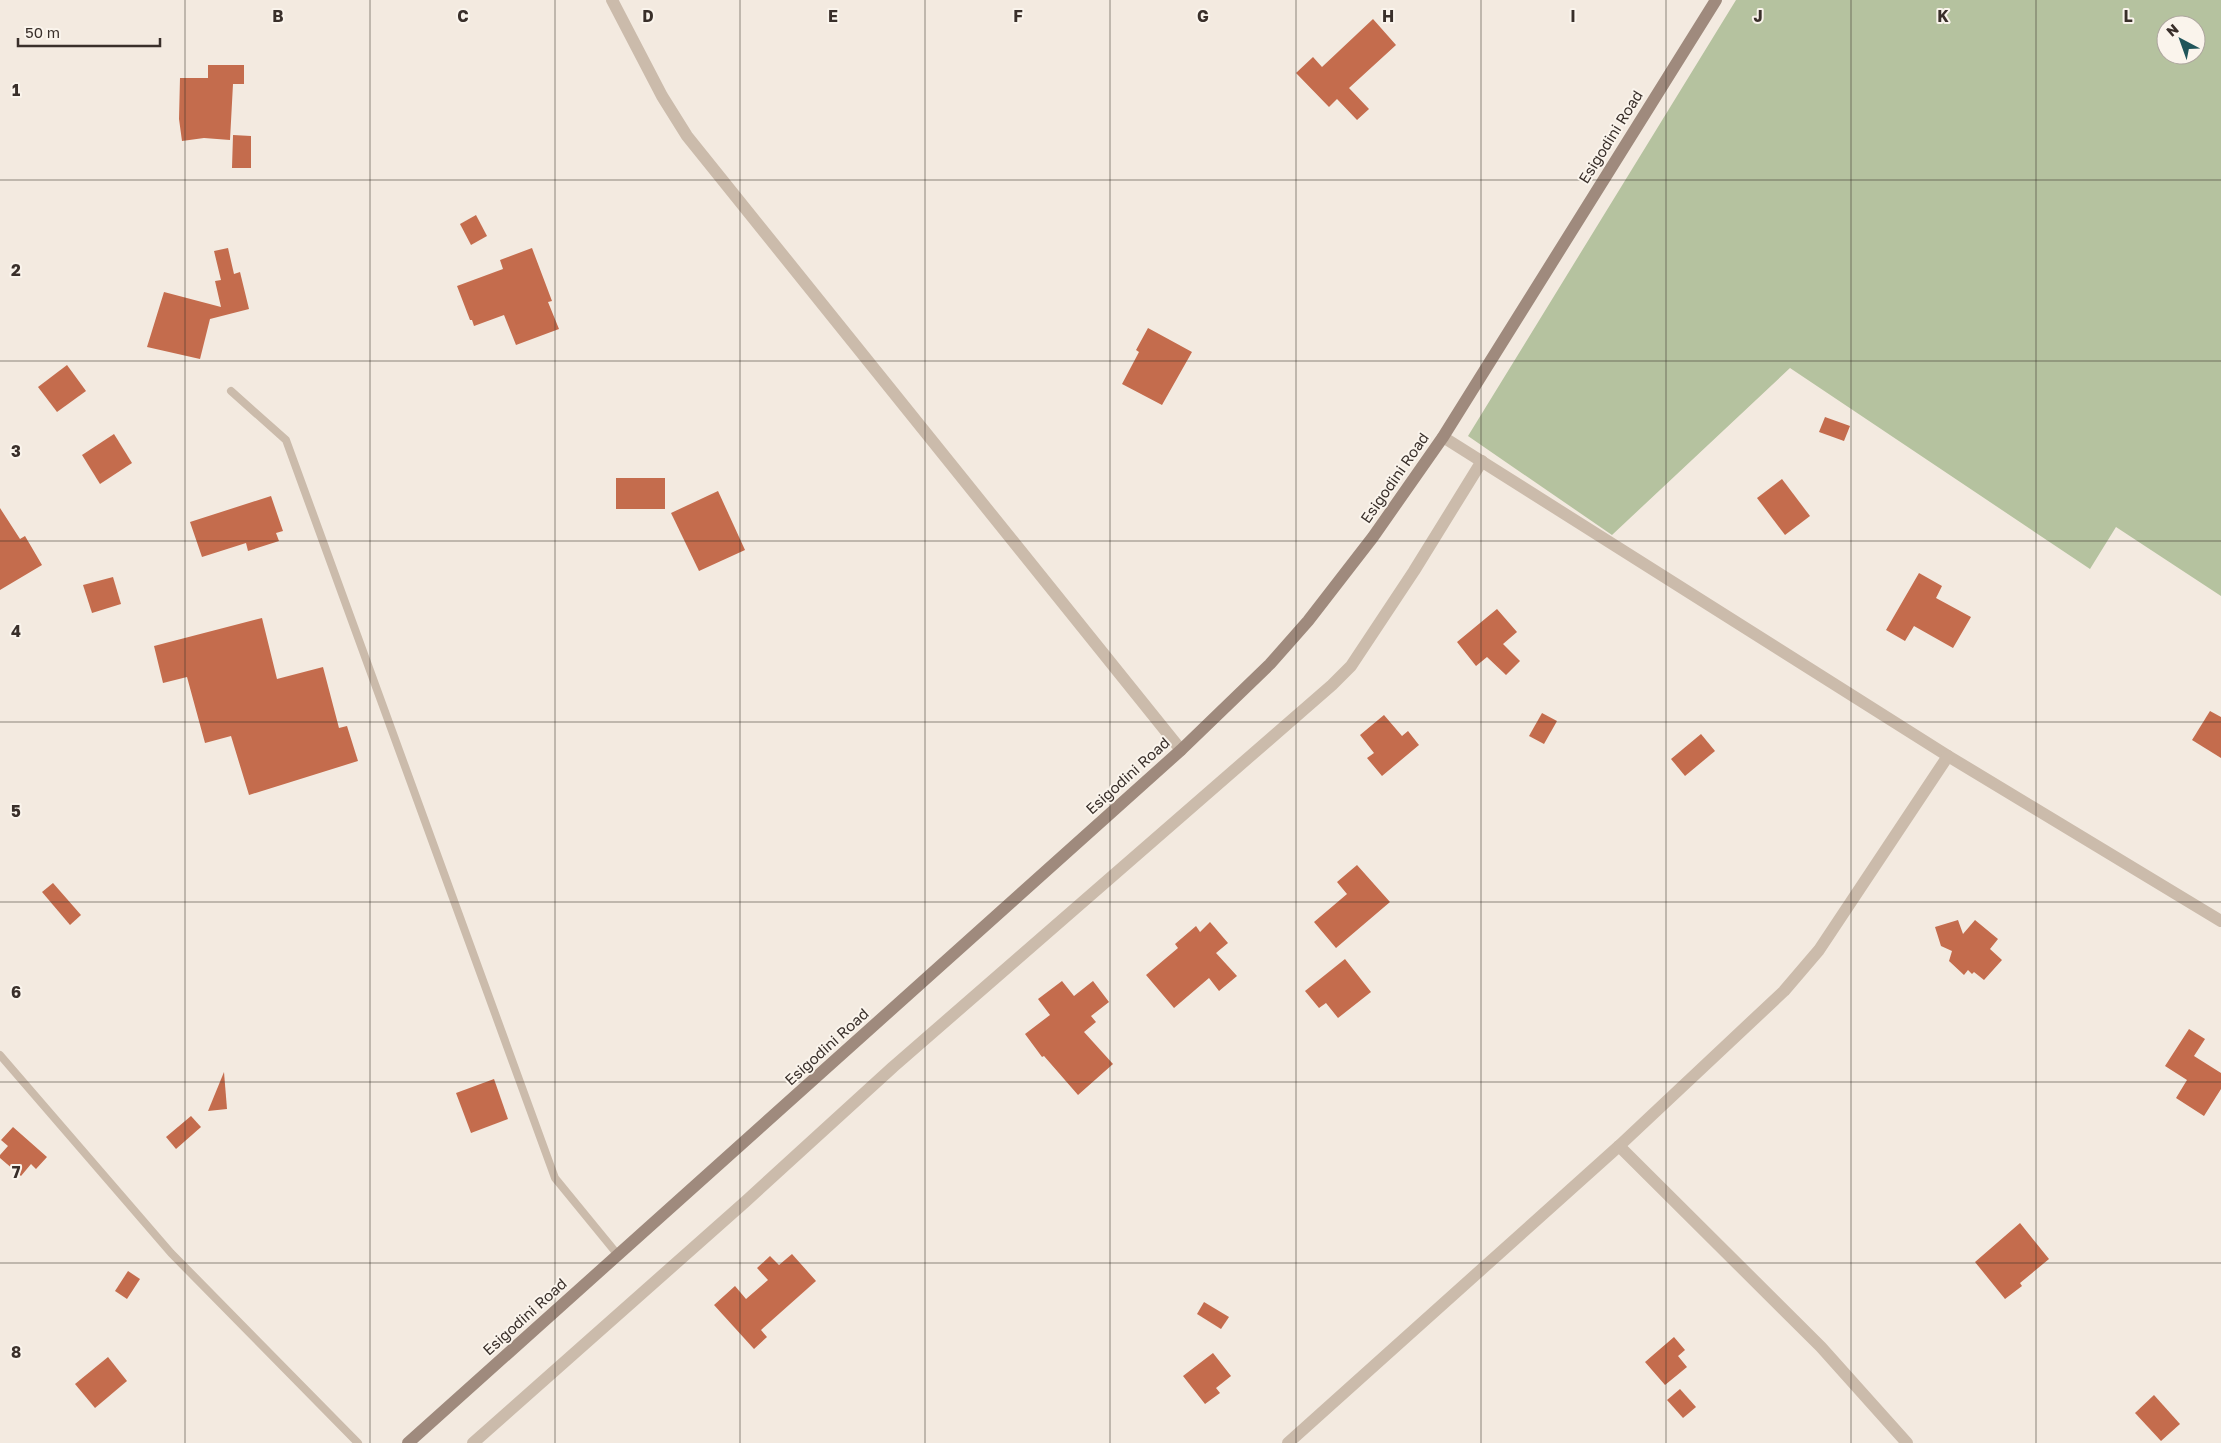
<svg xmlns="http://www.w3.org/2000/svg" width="2221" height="1443" viewBox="0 0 2221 1443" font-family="'Golos Text',sans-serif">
  <rect width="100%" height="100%" fill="#f3eae0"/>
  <path fill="#b5c29f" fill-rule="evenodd" d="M 1736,0 L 2221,0 L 2221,596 L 2116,527 L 2090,569 L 1790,368 L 1612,535 L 1468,436 ZM 2166,25 L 2196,25 L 2196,55 L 2166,55 Z"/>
  <g fill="#c46c4d">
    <path d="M 1373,19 L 1396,45 L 1349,88 L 1369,109 L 1357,120 L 1337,99 L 1329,107 L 1296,73 L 1313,57 L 1322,67 Z"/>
    <path d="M 208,65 L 244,65 L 244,84 L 233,84 L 230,140 L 204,138 L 182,141 L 179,119 L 180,78 L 208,78 Z"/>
    <path d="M 233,135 L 251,136 L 251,168 L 232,168 Z"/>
    <path d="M 476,215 L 487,236 L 471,245 L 460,224 Z"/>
    <path d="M 228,248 L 234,274 L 240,272 L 249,309 L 210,319 L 200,359 L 147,347 L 164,292 L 221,307 L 215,281 L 221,280 L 214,251 Z"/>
    <path d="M 532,248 L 552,301 L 548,302 L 559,329 L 516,345 L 504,315 L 474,326 L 472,320 L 470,320 L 457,286 L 503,269 L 500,260 Z"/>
    <path d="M 1148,328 L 1192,352 L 1162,405 L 1122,384 L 1139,352 L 1136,350 Z"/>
    <path d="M 67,365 L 86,391 L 57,412 L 38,387 Z"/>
    <path d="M 1825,417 L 1850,426 L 1844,441 L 1819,432 Z"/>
    <path d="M 114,434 L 132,463 L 100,484 L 82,455 Z"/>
    <rect x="616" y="478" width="49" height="31"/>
    <path d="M 1782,479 L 1810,516 L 1785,535 L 1757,498 Z"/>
    <path d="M 718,491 L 745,550 L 699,571 L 671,513 Z"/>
    <path d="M 271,496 L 283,531 L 276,533 L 279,541 L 248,551 L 246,543 L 202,557 L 190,522 Z"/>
    <path d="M 0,508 L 20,539 L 25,536 L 42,565 L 0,590 Z"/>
    <path d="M 1919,573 L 1942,586 L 1936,598 L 1971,617 L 1953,648 L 1914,626 L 1905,641 L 1886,630 Z"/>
    <path d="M 113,577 L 121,604 L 92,613 L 83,585 Z"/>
    <path d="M 1497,609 L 1517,632 L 1503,644 L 1520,661 L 1506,675 L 1487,657 L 1476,666 L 1457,642 Z"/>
    <path d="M 262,618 L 277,679 L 323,667 L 339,728 L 347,726 L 358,761 L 249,795 L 231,736 L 205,743 L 187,677 L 163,683 L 154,646 Z"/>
    <path d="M 2210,711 L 2221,717 L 2221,758 L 2192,740 Z"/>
    <path d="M 1542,713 L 1557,721 L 1544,744 L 1529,736 Z"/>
    <path d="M 1384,715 L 1402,736 L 1408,731 L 1419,745 L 1382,776 L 1367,758 L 1374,753 L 1360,735 Z"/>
    <path d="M 1701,734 L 1715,751 L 1685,776 L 1671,759 Z"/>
    <path d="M 1357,865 L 1390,902 L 1336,948 L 1314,922 L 1347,894 L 1337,882 Z"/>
    <path d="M 53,883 L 81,915 L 70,925 L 42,892 Z"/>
    <path d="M 1958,920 L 1963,934 L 1975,920 L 1998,939 L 1990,949 L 2002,960 L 1984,980 L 1974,972 L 1972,974 L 1968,970 L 1964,975 L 1949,961 L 1952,951 L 1941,946 L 1935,927 Z"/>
    <path d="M 1210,922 L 1228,943 L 1216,953 L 1237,976 L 1219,991 L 1209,978 L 1174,1008 L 1146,975 L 1178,948 L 1175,944 L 1196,926 L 1200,932 Z"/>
    <path d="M 1345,959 L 1371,992 L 1338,1018 L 1326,1003 L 1319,1008 L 1305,991 Z"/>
    <path d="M 1062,981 L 1074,996 L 1093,981 L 1109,1002 L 1091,1016 L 1096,1022 L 1084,1032 L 1113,1064 L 1078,1095 L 1044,1056 L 1042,1057 L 1025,1034 L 1050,1015 L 1038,999 Z"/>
    <path d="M 2189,1029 L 2205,1039 L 2194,1056 L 2221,1073 L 2221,1089 L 2204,1116 L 2176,1098 L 2187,1080 L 2165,1066 Z"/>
    <path d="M 224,1072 L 227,1109 L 208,1111 Z"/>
    <path d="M 494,1079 L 508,1119 L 471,1133 L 456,1093 Z"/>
    <path d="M 191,1116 L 201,1127 L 176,1149 L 166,1137 Z"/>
    <path d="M 13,1127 L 47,1157 L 36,1169 L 31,1164 L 21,1176 L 0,1158 L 0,1155 L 8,1146 L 1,1140 Z"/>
    <path d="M 2020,1223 L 2049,1259 L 2020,1283 L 2022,1286 L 2005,1299 L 1975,1262 Z"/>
    <path d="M 792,1254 L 816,1281 L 761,1330 L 767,1337 L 754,1349 L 714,1305 L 735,1286 L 746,1299 L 768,1280 L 757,1268 L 770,1256 L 779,1265 Z"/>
    <path d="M 128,1271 L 140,1279 L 127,1299 L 115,1291 Z"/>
    <path d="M 1204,1302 L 1229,1317 L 1221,1329 L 1197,1314 Z"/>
    <path d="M 1674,1337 L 1685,1350 L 1678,1356 L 1687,1367 L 1665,1385 L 1645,1362 Z"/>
    <path d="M 1213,1353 L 1231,1376 L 1216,1388 L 1220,1393 L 1205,1404 L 1183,1376 Z"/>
    <path d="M 108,1357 L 127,1381 L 95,1408 L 75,1384 Z"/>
    <path d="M 1680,1389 L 1696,1407 L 1683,1418 L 1667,1400 Z"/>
    <path d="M 2154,1395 L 2180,1424 L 2161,1441 L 2135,1413 Z"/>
  </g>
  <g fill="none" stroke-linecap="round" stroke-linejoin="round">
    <g stroke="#cbbbab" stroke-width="8">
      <path d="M 231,391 L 286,440 L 555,1178 L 618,1255"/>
      <path d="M 0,1055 L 171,1253 L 358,1443"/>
    </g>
    <g stroke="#cbbbab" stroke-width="12">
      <path d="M 612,0 L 662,96 L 687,136 L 1181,750"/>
      <path d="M 1443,437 L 1948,756 L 2221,921"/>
      <path d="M 1619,1146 L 1821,1347 L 1907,1443"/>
      <path d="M 473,1443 L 745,1202 L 893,1067 L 1332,685 L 1351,666 L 1414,571 L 1482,461"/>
      <path d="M 1288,1443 L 1619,1146 L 1784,991 L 1819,950 L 1948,756"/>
    </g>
    <path stroke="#9f8a7d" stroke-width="12" d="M 408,1443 L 1181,750 L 1270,664 L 1308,621 L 1373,537 L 1443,437 L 1716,0"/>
  </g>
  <path fill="none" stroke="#392f2a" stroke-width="1" stroke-opacity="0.55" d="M 185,0 L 185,1443M 370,0 L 370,1443M 555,0 L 555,1443M 740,0 L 740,1443M 925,0 L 925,1443M 1110,0 L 1110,1443M 1296,0 L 1296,1443M 1481,0 L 1481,1443M 1666,0 L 1666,1443M 1851,0 L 1851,1443M 2036,0 L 2036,1443M 0,180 L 2221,180M 0,361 L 2221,361M 0,541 L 2221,541M 0,722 L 2221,722M 0,902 L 2221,902M 0,1082 L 2221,1082M 0,1263 L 2221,1263"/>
  <g text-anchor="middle" stroke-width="4" stroke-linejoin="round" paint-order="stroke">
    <g font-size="15" fill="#392f2a" stroke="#faf4ec">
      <text transform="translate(1611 137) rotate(-58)" y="5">Esigodini Road</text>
      <text transform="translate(1395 478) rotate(-55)" y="5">Esigodini Road</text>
      <text transform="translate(1128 776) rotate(-42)" y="5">Esigodini Road</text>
      <text transform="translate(827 1047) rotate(-42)" y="5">Esigodini Road</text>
      <text transform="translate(525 1317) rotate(-42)" y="5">Esigodini Road</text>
    </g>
  </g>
  <g font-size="16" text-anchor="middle" font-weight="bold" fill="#392f2a" stroke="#faf4ec" stroke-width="4" stroke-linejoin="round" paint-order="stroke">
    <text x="278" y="22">B</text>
    <text x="463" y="22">C</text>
    <text x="648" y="22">D</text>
    <text x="833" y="22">E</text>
    <text x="1018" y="22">F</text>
    <text x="1203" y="22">G</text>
    <text x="1388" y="22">H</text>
    <text x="1573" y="22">I</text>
    <text x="1758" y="22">J</text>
    <text x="1943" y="22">K</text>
    <text x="2128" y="22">L</text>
    <text x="16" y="96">1</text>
    <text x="16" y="276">2</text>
    <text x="16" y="457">3</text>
    <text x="16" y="637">4</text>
    <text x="16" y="817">5</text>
    <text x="16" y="998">6</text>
    <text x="16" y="1178">7</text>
    <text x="16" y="1358">8</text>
  </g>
  <g transform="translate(2181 40) rotate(319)"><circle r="24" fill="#faf4ec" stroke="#ada59e"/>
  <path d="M0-4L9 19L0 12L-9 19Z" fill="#20555a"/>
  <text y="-8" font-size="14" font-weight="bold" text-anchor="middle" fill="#392f2a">N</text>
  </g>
  <path d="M18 38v8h142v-8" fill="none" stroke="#392f2a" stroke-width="2.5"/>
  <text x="25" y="38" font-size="15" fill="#392f2a" stroke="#faf4ec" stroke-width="4" paint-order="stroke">50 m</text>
</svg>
